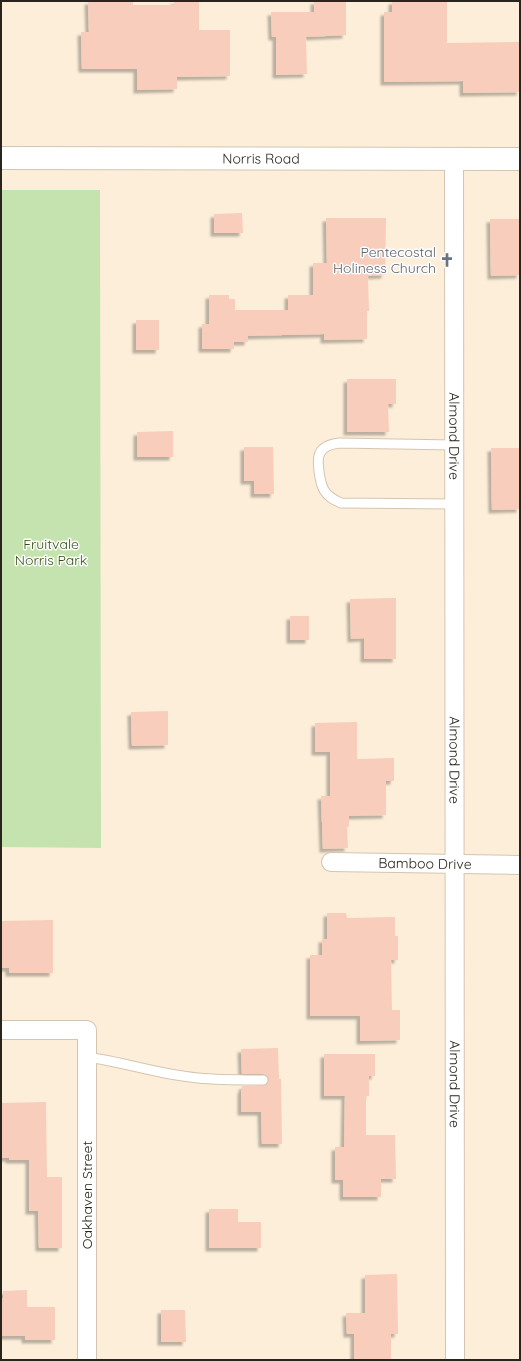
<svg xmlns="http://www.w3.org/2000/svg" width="521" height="1361" viewBox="0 0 521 1361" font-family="Quicksand,sans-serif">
  <defs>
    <filter id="shadow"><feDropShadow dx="-3.5" dy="3.5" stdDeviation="1" flood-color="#0004"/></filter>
  </defs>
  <rect width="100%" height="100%" fill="#fdeed9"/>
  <path fill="#c5e3af" d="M 1,190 L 100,190 L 101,848 L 1,847 Z"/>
  <g fill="#f8cdbb" filter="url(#shadow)">
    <path d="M 88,1 L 133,1 L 133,5 L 174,5 L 174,1 L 199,1 L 199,30 L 230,30 L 230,76 L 177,77 L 177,89 L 137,90 L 137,69 L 82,69 L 81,32 L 89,32 Z"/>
    <path d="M 314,1 L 346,1 L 346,35 L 306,37 L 307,74 L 276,75 L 276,37 L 272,37 L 271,12 L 314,12 Z"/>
    <path d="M 392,1 L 447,1 L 447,43 L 520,42 L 520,92 L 463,93 L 463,81 L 384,82 L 384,12 L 392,12 Z"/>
    <path d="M 242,213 L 243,233 L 214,233 L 214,214 Z"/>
    <path d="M 326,218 L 386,218 L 385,275 L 368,276 L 369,311 L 367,311 L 367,339 L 324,340 L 324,334 L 248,336 L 248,342 L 234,342 L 234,349 L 202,349 L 202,324 L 209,324 L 209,295 L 229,295 L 229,299 L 235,299 L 235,310 L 288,310 L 288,295 L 313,295 L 313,263 L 327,263 Z"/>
    <path d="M 490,219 L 520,219 L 520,275 L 491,276 Z"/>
    <rect x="136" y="320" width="23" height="30"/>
    <path d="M 347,379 L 396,379 L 396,404 L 388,404 L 389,432 L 347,432 Z"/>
    <path d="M 173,431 L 173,457 L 137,457 L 137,432 Z"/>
    <path d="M 244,447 L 273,447 L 274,494 L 254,494 L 254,481 L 244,481 Z"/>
    <path d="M 491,448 L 520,448 L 520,509 L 492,510 Z"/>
    <path d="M 396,598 L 396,659 L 364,659 L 364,638 L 351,639 L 350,599 Z"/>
    <rect x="290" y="616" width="19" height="24"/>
    <path d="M 168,711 L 168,745 L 132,746 L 131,712 Z"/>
    <path d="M 357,722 L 357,759 L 394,758 L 394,781 L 386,781 L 386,815 L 349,816 L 349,827 L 347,827 L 348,848 L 323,849 L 321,796 L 330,796 L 330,752 L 315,752 L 315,723 Z"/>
    <path d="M 327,913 L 346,913 L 347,918 L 395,917 L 395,936 L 398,936 L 398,960 L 391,960 L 392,1010 L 400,1010 L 400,1040 L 360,1041 L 360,1016 L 310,1016 L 310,955 L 322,955 L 322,939 L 327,939 Z"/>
    <path d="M 53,920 L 53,973 L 9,973 L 9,968 L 1,968 L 1,921 Z"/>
    <path d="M 278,1048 L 279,1079 L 281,1079 L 282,1144 L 262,1144 L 261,1112 L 241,1112 L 241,1090 L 242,1090 L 242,1086 L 266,1085 L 269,1080 L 266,1075 L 263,1074 L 242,1074 L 241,1049 Z"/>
    <path d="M 324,1054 L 375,1054 L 375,1076 L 369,1076 L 369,1096 L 366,1096 L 366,1135 L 395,1135 L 396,1179 L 381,1179 L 381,1197 L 343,1197 L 343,1180 L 335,1180 L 335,1147 L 344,1147 L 345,1096 L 324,1096 Z"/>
    <path d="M 46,1102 L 47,1177 L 62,1177 L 62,1248 L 39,1248 L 38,1211 L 29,1211 L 29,1160 L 9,1160 L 9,1158 L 1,1158 L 1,1103 Z"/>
    <path d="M 209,1209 L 238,1209 L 238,1222 L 261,1222 L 261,1248 L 209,1248 Z"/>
    <path d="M 397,1274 L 398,1334 L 391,1334 L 391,1360 L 354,1360 L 354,1334 L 347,1334 L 346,1313 L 365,1313 L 365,1275 Z"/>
    <path d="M 27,1290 L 27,1307 L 55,1307 L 55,1340 L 25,1340 L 25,1336 L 1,1336 L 1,1298 L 3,1298 L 3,1291 Z"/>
    <path d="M 161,1310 L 185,1310 L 186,1342 L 161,1342 Z"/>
  </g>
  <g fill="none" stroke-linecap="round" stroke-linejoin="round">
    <defs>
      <g id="service">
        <path d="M 454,445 L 339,443 C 332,444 323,446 320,453 C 316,460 320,483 324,490 C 328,497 334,500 341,503 L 454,504"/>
        <path d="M 87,1057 C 124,1062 160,1075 198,1078 C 220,1080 242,1080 263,1080"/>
      </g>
      <g id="minor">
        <path id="s1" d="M 454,159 L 455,1360"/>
        <path id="s2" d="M 331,862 L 520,865"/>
        <path d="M 1,1030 L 87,1030 L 87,1360"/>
      </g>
      <g id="tertiary">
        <path id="s3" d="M 1,158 L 520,159"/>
      </g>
    </defs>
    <use href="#service" stroke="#d4c5b1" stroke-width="11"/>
    <use href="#minor" stroke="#d4c5b1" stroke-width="20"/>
    <use href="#tertiary" stroke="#d4c5b1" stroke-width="24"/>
    <use href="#service" stroke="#fff" stroke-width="9"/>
    <use href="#minor" stroke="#fff" stroke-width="18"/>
    <use href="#tertiary" stroke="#fff" stroke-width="22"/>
  </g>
  <defs>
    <symbol id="church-bare" viewBox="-9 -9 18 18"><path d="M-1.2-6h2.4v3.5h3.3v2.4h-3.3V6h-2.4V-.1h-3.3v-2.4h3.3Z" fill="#6b7280" stroke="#fefefe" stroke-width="2.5" paint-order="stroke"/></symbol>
  </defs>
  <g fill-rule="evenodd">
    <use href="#church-bare" x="437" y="250" width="20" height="20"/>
  </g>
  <g text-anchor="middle" stroke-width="3" stroke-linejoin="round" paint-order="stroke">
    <g font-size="14" fill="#29241c" stroke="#fefefe">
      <text dy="5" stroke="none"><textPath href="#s3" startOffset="260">Norris Road</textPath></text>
      <text dy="5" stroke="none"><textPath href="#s1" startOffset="277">Almond Drive</textPath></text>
      <text dy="5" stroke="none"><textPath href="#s1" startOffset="601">Almond Drive</textPath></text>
      <text dy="5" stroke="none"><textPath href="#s2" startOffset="94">Bamboo Drive</textPath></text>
      <text dy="5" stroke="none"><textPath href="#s1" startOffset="925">Almond Drive</textPath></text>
      <text transform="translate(87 1195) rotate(-90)" y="5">Oakhaven Street</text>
    </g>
    <g font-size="14" fill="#5b616d" stroke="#fefefe" text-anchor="end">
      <text x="436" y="257">Pentecostal<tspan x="436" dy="16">Holiness Church</tspan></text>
    </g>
    <g font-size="14" fill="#315012" stroke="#fefefe">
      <text x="51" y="549">Fruitvale<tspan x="51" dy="16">Norris Park</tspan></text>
    </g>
  </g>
  <rect width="521" height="1361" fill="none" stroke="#29241c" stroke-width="4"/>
</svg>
